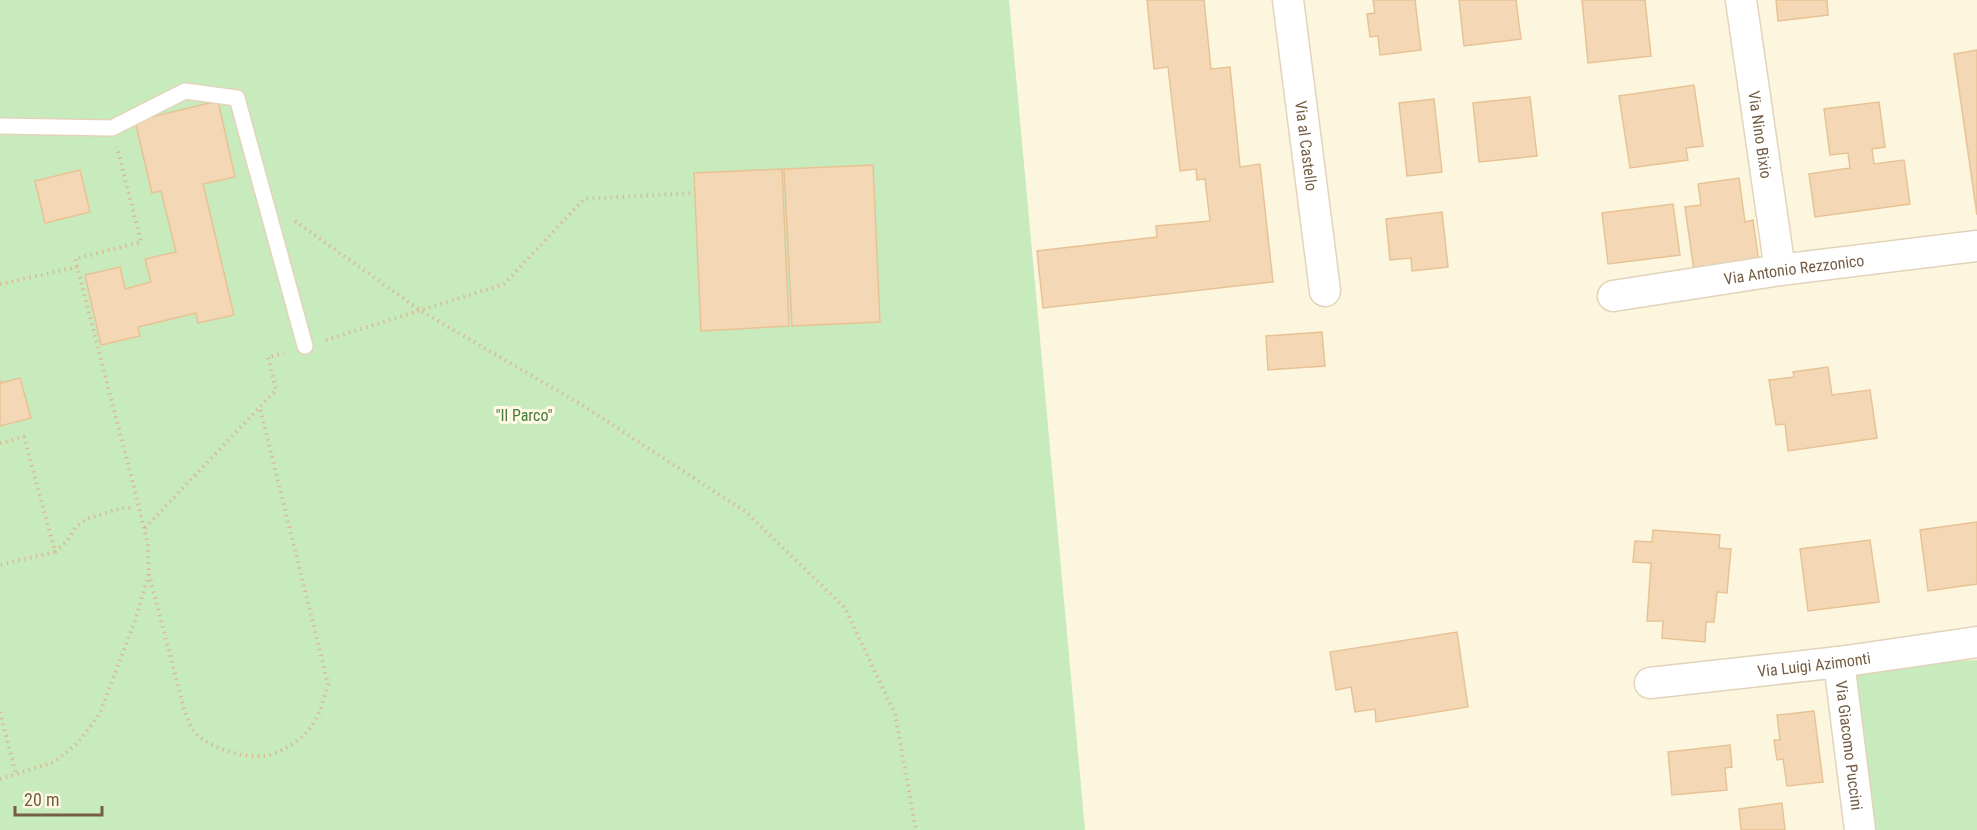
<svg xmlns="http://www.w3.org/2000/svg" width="1977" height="830" viewBox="0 0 1977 830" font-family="'Roboto Condensed',sans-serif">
  <rect width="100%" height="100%" fill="#fdf6df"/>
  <g fill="#c8ebbd">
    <path d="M 0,0 L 1009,0 L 1085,830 L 0,830 Z"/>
    <path d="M 1977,660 L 1977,830 L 1870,830 L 1856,667 Z"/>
  </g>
  <g fill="#f4d8b5" stroke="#e8c294" stroke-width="1.5">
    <path d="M 1147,0 L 1204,0 L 1211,69 L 1230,67 L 1240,167 L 1260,164 L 1273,282 L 1043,308 L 1037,251 L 1157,237 L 1156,226 L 1210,221 L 1205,179 L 1197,180 L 1196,169 L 1180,171 L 1168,67 L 1154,69 Z"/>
    <path d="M 1373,0 L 1415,0 L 1421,50 L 1380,55 L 1378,36 L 1370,37 L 1367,14 L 1375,13 Z"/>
    <path d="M 1459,0 L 1516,0 L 1521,39 L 1464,46 Z"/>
    <path d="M 1582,0 L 1645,0 L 1651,56 L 1588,63 Z"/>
    <path d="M 1776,0 L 1827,0 L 1828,15 L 1778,21 Z"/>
    <path d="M 1977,50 L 1977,215 L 1954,54 Z"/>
    <path d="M 1694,85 L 1703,146 L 1686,148 L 1688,160 L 1630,168 L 1619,96 Z"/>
    <path d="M 1530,97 L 1537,156 L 1479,162 L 1473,103 Z"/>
    <path d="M 1434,99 L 1442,172 L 1407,176 L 1399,103 Z"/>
    <path d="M 218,101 L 235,177 L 203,184 L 234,315 L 198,323 L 196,313 L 138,327 L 140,336 L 101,345 L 85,275 L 120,267 L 125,289 L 151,282 L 145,259 L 176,252 L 161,191 L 152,193 L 135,121 Z"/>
    <path d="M 1879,102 L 1885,147 L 1872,149 L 1874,164 L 1904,160 L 1910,204 L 1815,217 L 1809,174 L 1850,168 L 1848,153 L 1830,155 L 1824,109 Z"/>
    <path d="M 873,165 L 880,322 L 792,326 L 784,169 Z"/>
    <path d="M 782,169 L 789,326 L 701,331 L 694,173 Z"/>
    <path d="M 80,170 L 90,212 L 45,223 L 35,181 Z"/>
    <path d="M 1739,178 L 1745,222 L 1753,220 L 1759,263 L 1694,271 L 1685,207 L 1701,205 L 1698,184 Z"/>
    <path d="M 1673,204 L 1680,255 L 1608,264 L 1602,213 Z"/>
    <path d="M 1442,212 L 1448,267 L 1412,271 L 1411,258 L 1390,260 L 1386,219 Z"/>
    <path d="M 1322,332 L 1325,366 L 1268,370 L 1266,336 Z"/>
    <path d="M 1828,367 L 1832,395 L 1870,390 L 1877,438 L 1788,451 L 1785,424 L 1776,425 L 1769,380 L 1794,377 L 1793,372 Z"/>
    <path d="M 20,378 L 31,418 L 0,426 L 0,380 L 1,383 Z"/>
    <path d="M 1977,522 L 1977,584 L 1928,591 L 1920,530 Z"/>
    <path d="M 1653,530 L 1720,535 L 1719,548 L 1731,549 L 1727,593 L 1717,592 L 1714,622 L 1706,622 L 1705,642 L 1662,638 L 1663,621 L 1647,621 L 1651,563 L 1633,562 L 1635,541 L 1652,542 Z"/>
    <path d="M 1870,540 L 1879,602 L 1808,611 L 1800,549 Z"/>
    <path d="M 1457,632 L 1468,707 L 1376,722 L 1375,709 L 1355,712 L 1351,687 L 1336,690 L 1330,652 Z"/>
    <path d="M 1814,711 L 1823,782 L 1787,786 L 1783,759 L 1777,760 L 1774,740 L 1780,740 L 1777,715 Z"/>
    <path d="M 1730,745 L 1732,767 L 1725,768 L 1727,790 L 1672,795 L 1668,752 Z"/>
    <path d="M 1782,803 L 1785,830 L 1741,830 L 1739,809 Z"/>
  </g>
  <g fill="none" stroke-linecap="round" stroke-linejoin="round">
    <defs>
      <path id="service" d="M 0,126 L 112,128 L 185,91 L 237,98 L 305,346"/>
      <g id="minor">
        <path id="s1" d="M 1288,0 L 1325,291"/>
        <path id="s2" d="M 1741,0 L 1780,270"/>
        <path id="s3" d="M 1613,296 L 1780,270 L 1977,246"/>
        <path id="s4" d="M 1839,662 L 1860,830"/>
        <path id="s5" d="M 1650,683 L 1839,662 L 1977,642"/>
      </g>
    </defs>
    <use href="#service" stroke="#e2d3ba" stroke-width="18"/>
    <use href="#minor" stroke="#e2d3ba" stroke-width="33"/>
    <g stroke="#d9bc98" stroke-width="4" stroke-dasharray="1.5 4.5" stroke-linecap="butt">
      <path d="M 295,221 L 421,311 L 582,405 L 746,512 L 845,608 L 895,714 L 916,830"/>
      <path d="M 0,284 L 77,267"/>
      <path d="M 326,340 L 504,284 L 584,199 L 694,193"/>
      <path d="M 0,443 L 24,437 L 55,552 L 0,565"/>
      <path d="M 145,528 L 276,390 L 268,357 L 284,353"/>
      <path d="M 55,552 L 68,540 L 76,527 L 86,519 L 122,508 L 131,508"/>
      <path d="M 149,574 L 184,709 C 187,716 189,725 193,730 C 206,747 244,759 265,756 C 278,754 296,743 305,734 C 319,720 323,702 328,684 L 260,408"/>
      <path d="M 0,712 L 16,775"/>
      <path d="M 0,779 L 54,762 L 77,744 L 100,713 L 136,618 L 149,573 L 148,545 L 135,491 L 75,259 L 141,242 L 117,147"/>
    </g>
    <use href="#service" stroke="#fff" stroke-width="15"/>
    <use href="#minor" stroke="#fff" stroke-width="30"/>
  </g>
  <g text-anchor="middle" stroke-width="6" stroke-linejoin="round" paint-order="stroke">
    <g font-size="16" fill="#755e45" stroke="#fff9e6">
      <text dy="6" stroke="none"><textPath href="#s2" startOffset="136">Via Nino Bixio</textPath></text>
      <text dy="6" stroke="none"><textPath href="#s1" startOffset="147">Via al Castello</textPath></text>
      <text dy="6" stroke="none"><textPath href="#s3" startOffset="183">Via Antonio Rezzonico</textPath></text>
      <text dy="6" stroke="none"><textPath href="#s5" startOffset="165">Via Luigi Azimonti</textPath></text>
      <text dy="6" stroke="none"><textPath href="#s4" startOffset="84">Via Giacomo Puccini</textPath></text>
    </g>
    <g font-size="16" fill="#457b3d" stroke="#fff9e6">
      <text x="524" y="421">"Il Parco"</text>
    </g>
  </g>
  <path d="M15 806v9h87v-9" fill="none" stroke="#755e45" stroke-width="3"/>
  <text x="24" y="806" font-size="18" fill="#755e45" stroke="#fff9e6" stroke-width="4.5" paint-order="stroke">20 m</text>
</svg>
